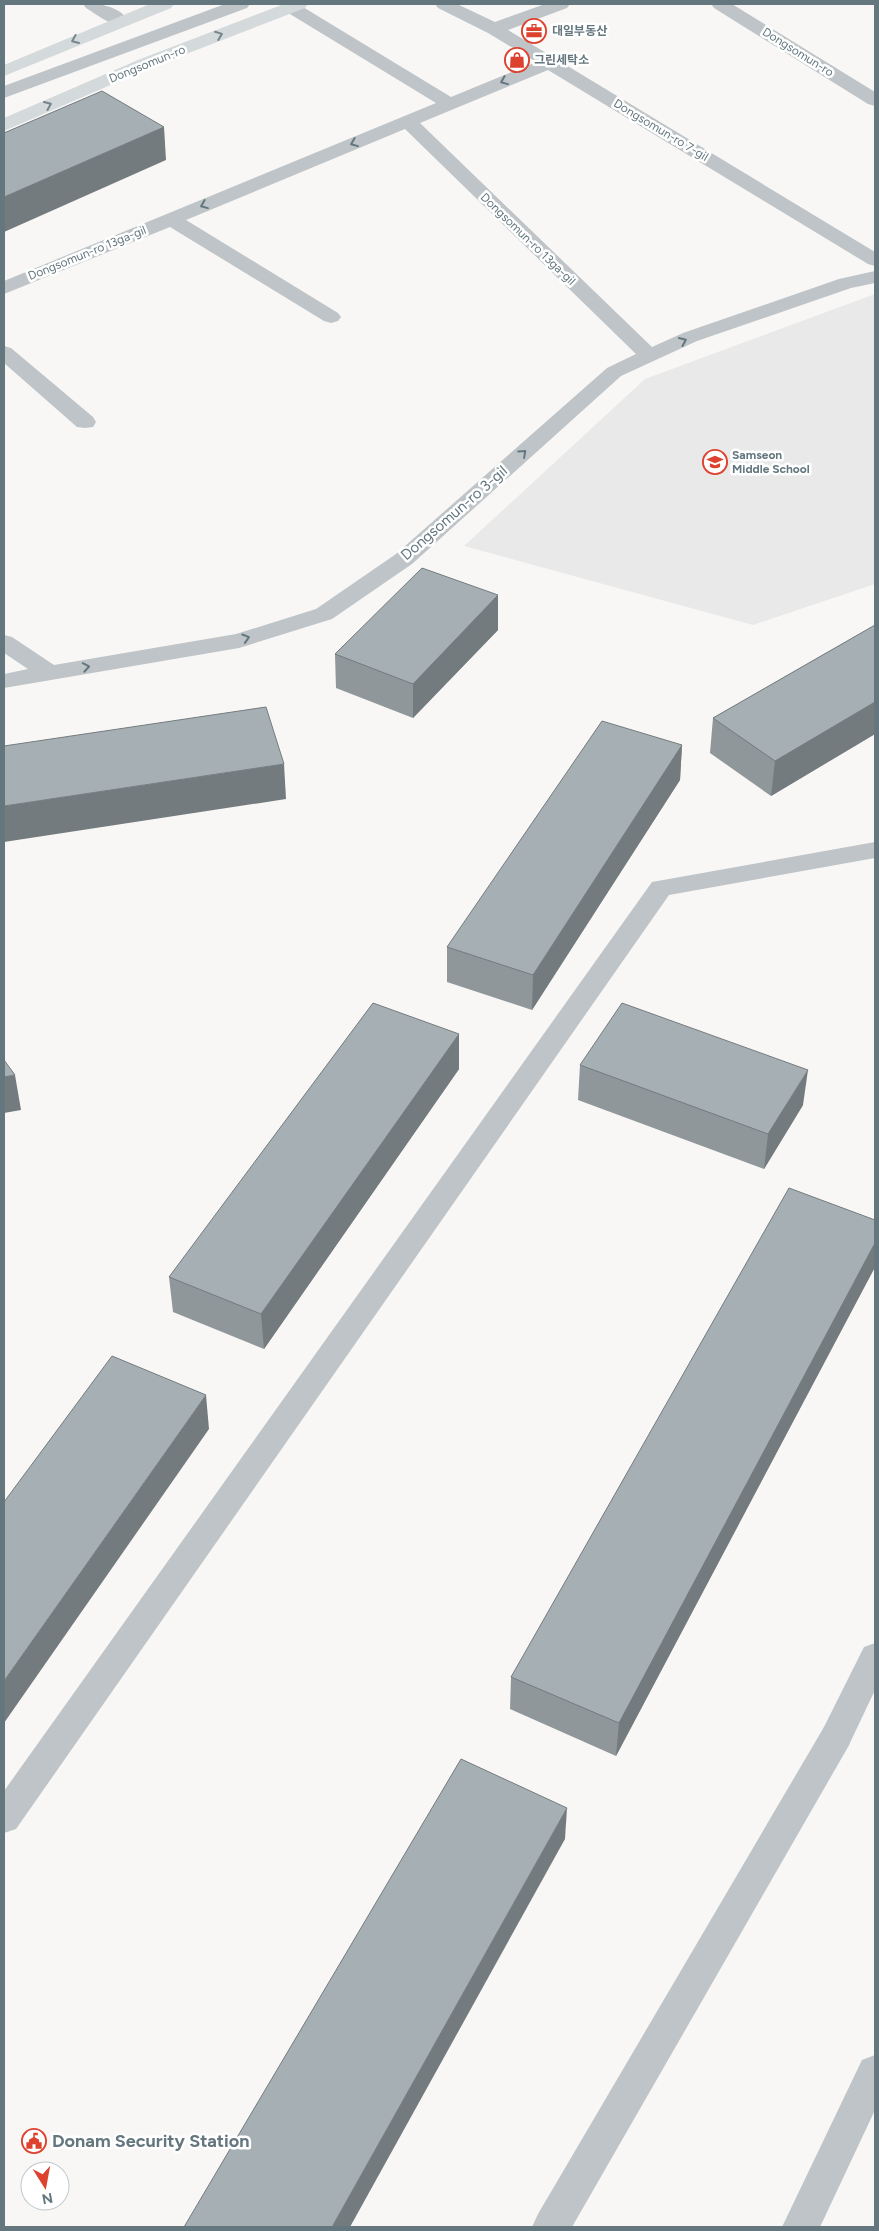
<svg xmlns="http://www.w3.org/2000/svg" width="879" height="2231" viewBox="0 0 879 2231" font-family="Figtree,'Noto Sans KR',sans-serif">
  <rect width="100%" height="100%" fill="#f8f7f5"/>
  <path fill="#e8e9e8" d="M 875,294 L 875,584 L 753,625 L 464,546 L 645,379 Z"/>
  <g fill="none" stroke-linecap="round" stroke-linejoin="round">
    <g fill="#bec4c7" fill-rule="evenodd">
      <path d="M 225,4 L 250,4 L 247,8 L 4,98 L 4,86 Z"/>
      <path d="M 875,842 L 875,858 L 669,895 L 16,1829 L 4,1833 L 4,1791 L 652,882 Z"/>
      <path d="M 875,1643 L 875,1690 L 848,1747 L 836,1751 L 824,1747 L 820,1737 L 824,1727 L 864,1647 Z"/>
    </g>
    <g fill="#bec4c7" fill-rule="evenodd">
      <path d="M 83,4 C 99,3 119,6 129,21 L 126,25 C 112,28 98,15 86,8 Z"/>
      <path d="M 284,4 L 298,4 L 451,97 L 536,62 L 488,33 L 438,8 L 435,4 L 457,4 L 495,22 L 545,4 L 570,4 L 567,8 L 508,30 L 875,252 L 875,266 L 868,264 L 548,70 L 420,123 L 652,347 L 683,333 L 839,279 L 875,271 L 875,283 L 851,288 L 697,341 L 621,376 L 412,564 L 332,619 L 239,648 L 4,688 L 4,674 L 28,669 L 4,653 L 4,635 L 12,637 L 54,665 L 236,634 L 316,609 L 396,554 L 607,368 L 636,354 L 405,129 L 186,220 L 338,313 L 341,317 L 338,321 L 331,323 L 324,321 L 170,227 L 4,294 L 4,281 L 436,103 L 285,11 L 282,7 Z"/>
      <path d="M 711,4 L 732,4 L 875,92 L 875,106 L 868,104 L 714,8 Z"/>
      <path d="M 4,346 L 11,348 L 93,417 L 96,422 L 93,427 L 85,428 L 77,427 L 4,363 Z"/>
      <path d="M 836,1723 L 848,1727 L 852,1737 L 848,1747 L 572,2227 L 532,2227 L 538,2214 L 824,1727 Z"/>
      <path d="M 875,2055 L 875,2110 L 820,2227 L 782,2227 L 862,2060 Z"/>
    </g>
    <g fill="#d4d9db" fill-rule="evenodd">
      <path d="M 150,4 L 174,4 L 171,8 L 4,76 L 4,65 Z"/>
      <path d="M 284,4 L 308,4 L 305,8 L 150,68 L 4,131 L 4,118 L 138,60 Z"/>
    </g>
  </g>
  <g fill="#8f979b">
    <path d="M 498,595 L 498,630 L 413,718 L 336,688 L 335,654 Z"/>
    <path d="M 875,625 L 875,734 L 771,796 L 710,753 L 713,718 Z"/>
    <path d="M 682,745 L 680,780 L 532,1010 L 447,982 L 447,947 Z"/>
    <path d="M 459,1034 L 459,1069 L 264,1349 L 173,1312 L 169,1277 Z"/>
    <path d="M 580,1065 L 803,1105 L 764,1169 L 578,1100 Z"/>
    <path d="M 875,1220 L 875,1267 L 616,1756 L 510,1709 L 511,1677 Z"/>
  </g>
  <g fill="#747b7e">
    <path d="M 164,127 L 166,160 L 4,232 L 4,197 Z"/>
    <path d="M 498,595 L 498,630 L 413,718 L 413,684 Z"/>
    <path d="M 875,702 L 875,734 L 771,796 L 775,761 Z"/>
    <path d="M 682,745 L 680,780 L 532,1010 L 533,975 Z"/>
    <path d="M 284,764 L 286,799 L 4,842 L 4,806 Z"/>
    <path d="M 459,1034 L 459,1069 L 264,1349 L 261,1314 Z"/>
    <path d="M 808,1070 L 803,1105 L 764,1169 L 768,1134 Z"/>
    <path d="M 15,1075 L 21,1110 L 4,1113 L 4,1077 Z"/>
    <path d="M 875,1243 L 875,1267 L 616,1756 L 619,1723 Z"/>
    <path d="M 206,1395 L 209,1429 L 4,1723 L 4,1681 Z"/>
    <path d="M 567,1808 L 565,1839 L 350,2227 L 332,2227 Z"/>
  </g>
  <g fill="#a6b0b4" stroke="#747b7e">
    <path d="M 102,91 L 164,127 L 4,197 L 4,133 Z"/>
    <path d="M 422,568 L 498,595 L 413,684 L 335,654 Z"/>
    <path d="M 875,625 L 875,702 L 775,761 L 713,718 Z"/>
    <path d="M 266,707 L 284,764 L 4,806 L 4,746 Z"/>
    <path d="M 602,721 L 682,745 L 533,975 L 447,947 Z"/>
    <path d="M 373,1003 L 459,1034 L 261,1314 L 169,1277 Z"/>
    <path d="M 622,1003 L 808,1070 L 768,1134 L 580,1065 Z"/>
    <path d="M 4,1060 L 15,1075 L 4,1077 Z"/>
    <path d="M 789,1188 L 875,1220 L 875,1243 L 619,1723 L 511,1677 Z"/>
    <path d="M 112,1356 L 206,1395 L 4,1681 L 4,1502 Z"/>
    <path d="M 461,1759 L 567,1808 L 332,2227 L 184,2227 Z"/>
  </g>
  <defs><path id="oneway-chevron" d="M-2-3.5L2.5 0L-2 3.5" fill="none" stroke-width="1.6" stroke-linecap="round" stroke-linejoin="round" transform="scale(1.25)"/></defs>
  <g stroke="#75868d">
    <use href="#oneway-chevron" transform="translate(219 35) rotate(-21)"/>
    <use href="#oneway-chevron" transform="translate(75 40) rotate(157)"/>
    <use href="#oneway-chevron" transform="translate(48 105) rotate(-24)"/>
  </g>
  <g stroke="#64777f">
    <use href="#oneway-chevron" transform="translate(504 81) rotate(158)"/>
    <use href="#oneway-chevron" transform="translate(354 143) rotate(158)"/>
    <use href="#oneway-chevron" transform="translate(204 205) rotate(158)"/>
    <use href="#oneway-chevron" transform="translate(683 341) rotate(-24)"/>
    <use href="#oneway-chevron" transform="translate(523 453) rotate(-42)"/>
    <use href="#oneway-chevron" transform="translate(246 638) rotate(-17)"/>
    <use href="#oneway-chevron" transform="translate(86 667) rotate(-10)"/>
  </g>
  <defs>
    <symbol id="office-ring" viewBox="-11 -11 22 22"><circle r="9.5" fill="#fff" stroke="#dd422f" stroke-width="1.5"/><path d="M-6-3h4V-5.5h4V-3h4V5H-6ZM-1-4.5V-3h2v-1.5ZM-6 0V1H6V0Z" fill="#dd422f"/></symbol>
    <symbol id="shop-ring" viewBox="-11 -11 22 22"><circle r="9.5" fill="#fff" stroke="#dd422f" stroke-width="1.5"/><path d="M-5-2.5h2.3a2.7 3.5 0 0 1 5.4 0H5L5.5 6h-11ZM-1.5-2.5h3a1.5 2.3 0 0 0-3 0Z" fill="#dd422f"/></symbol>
    <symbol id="school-ring" viewBox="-11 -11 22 22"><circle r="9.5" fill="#fff" stroke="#dd422f" stroke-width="1.5"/><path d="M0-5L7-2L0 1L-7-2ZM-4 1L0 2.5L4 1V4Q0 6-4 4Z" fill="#dd422f"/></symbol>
    <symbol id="civic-ring" viewBox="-11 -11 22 22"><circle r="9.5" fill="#fff" stroke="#dd422f" stroke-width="1.5"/><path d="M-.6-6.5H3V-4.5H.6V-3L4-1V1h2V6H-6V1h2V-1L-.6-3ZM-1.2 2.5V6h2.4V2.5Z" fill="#dd422f"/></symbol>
  </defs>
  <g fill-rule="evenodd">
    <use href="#office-ring" x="520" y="17" width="28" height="28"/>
    <use href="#shop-ring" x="503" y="46" width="28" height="28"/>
    <use href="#school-ring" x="701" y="448" width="28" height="28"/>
    <use href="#civic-ring" x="20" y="2127" width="28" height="28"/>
  </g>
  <g text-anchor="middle" stroke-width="5" stroke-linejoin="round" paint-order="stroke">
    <g font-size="12" font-weight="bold" fill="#64777f" stroke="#fff" text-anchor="start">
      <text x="552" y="35">대일부동산</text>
      <text x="534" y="64">그린세탁소</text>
      <text x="732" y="459">Samseon<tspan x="732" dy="14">Middle School</tspan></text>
    </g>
    <g font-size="12" fill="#64777f" stroke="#fff">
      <text transform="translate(798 52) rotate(32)" y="4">Dongsomun-ro</text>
      <text transform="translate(147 64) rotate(-22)" y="4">Dongsomun-ro</text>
      <text transform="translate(661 130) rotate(31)" y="4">Dongsomun-ro 7-gil</text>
      <text transform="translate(528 239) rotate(44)" y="4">Dongsomun-ro 13ga-gil</text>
      <text transform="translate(87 253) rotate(-22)" y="4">Dongsomun-ro 13ga-gil</text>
    </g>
    <g font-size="15" fill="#64777f" stroke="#fff">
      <text transform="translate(454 513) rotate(-41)" y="5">Dongsomun-ro 3-gil</text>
    </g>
    <g font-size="18" font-weight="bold" fill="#64777f" stroke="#fff" text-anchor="start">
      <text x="52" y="2147">Donam Security Station</text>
    </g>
  </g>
  <rect width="879" height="2231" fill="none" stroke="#64777f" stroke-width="10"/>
  <g transform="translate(45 2186) rotate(169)"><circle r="24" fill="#ffffff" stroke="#c1c9cc"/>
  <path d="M0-4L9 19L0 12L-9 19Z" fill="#dd422f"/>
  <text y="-8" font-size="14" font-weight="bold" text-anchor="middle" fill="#64777f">N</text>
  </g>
</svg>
